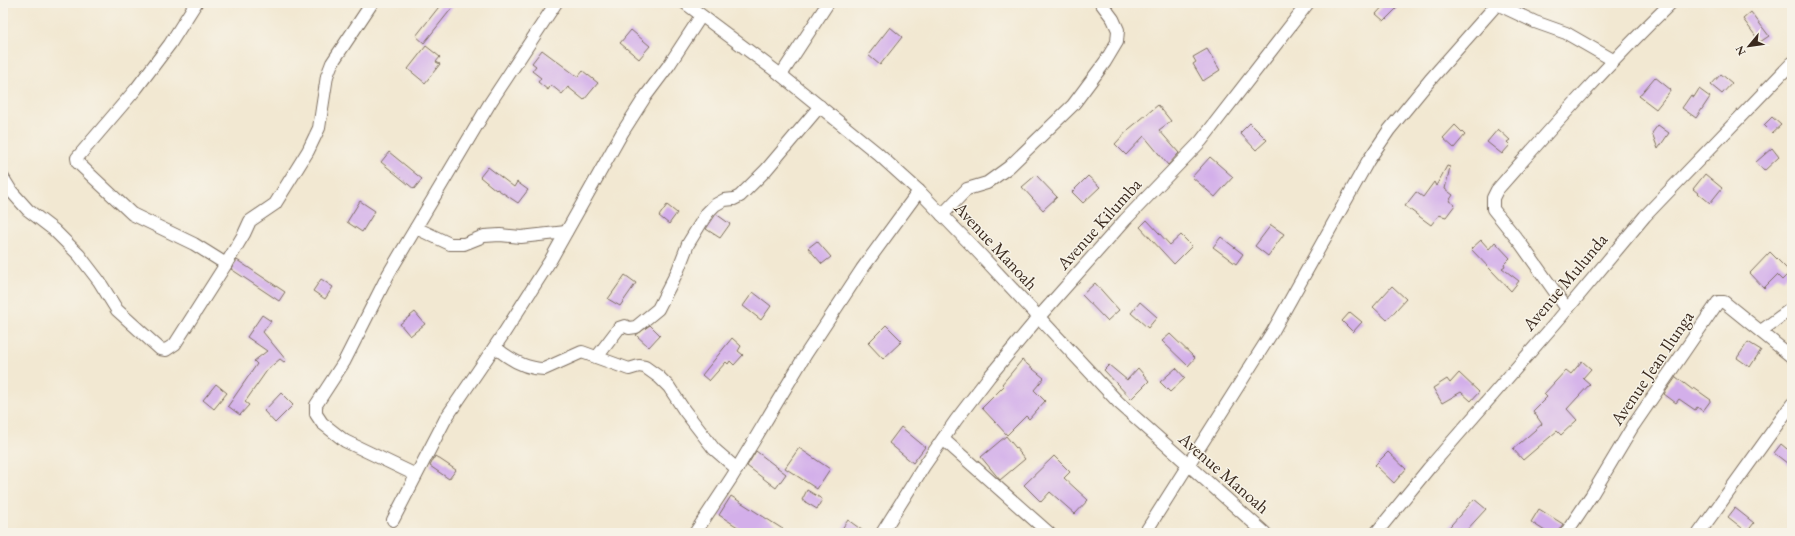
<svg xmlns="http://www.w3.org/2000/svg" width="1795" height="536" viewBox="0 0 1795 536" font-family="'EB Garamond',serif">
  <rect width="100%" height="100%" fill="#f7f3e8"/>
  <filter id="ink" filterUnits="userSpaceOnUse"><feTurbulence type="fractalNoise" baseFrequency=".025" numOctaves="2"/><feDisplacementMap in="SourceGraphic" scale="8" xChannelSelector="R" yChannelSelector="G"/><feConvolveMatrix kernelMatrix="1 2 1 2 8 2 1 2 1" color-interpolation-filters="sRGB"/></filter>
  <filter id="wash" filterUnits="userSpaceOnUse"><feTurbulence type="fractalNoise" baseFrequency=".012" numOctaves="4" result="noise"/><feDisplacementMap in="SourceGraphic" scale="16" xChannelSelector="R" yChannelSelector="G"/><feGaussianBlur stdDeviation="0.9" result="paint"/><feColorMatrix in="noise" values="0 0 0 0 0 0 0 0 0 0 0 0 0 0 0 0 0 1.4 0 .05"/><feComposite in="paint" operator="in"/></filter>
  <g filter="url(#wash)">
    <rect width="100%" height="100%" fill="#f2e8d2"/>
    <g id="blocks">
      <g fill="#d3afea">
        <path d="M 442,3 L 456,3 L 424,43 L 416,36 Z"/>
        <path d="M 1386,3 L 1402,3 L 1384,21 L 1376,14 Z"/>
        <path d="M 1751,12 L 1769,36 L 1760,42 L 1743,19 Z"/>
        <path d="M 890,27 L 902,37 L 880,65 L 868,55 Z"/>
        <path d="M 631,30 L 650,46 L 639,59 L 620,43 Z"/>
        <path d="M 426,46 L 440,57 L 436,62 L 440,64 L 425,83 L 408,69 Z"/>
        <path d="M 1207,49 L 1220,70 L 1203,81 L 1193,64 L 1196,62 L 1193,57 Z"/>
        <path d="M 542,50 L 578,77 L 583,71 L 598,83 L 584,100 L 568,87 L 562,94 L 551,85 L 548,90 L 538,82 L 541,78 L 532,71 L 536,66 L 532,63 Z"/>
        <path d="M 1721,74 L 1732,83 L 1722,94 L 1711,85 Z"/>
        <path d="M 1655,77 L 1671,90 L 1656,109 L 1639,96 Z"/>
        <path d="M 1699,89 L 1710,97 L 1696,118 L 1682,108 L 1691,95 L 1694,97 Z"/>
        <path d="M 1158,105 L 1171,121 L 1159,130 L 1179,153 L 1168,165 L 1144,136 L 1126,155 L 1115,144 L 1129,129 Z"/>
        <path d="M 1772,117 L 1781,125 L 1772,133 L 1764,125 Z"/>
        <path d="M 1250,123 L 1267,140 L 1256,150 L 1240,133 Z"/>
        <path d="M 1455,125 L 1465,135 L 1454,148 L 1443,138 Z"/>
        <path d="M 1658,125 L 1669,133 L 1658,149 L 1652,133 Z"/>
        <path d="M 1498,129 L 1510,140 L 1507,142 L 1510,145 L 1502,154 L 1487,142 Z"/>
        <path d="M 1772,148 L 1779,157 L 1764,171 L 1756,162 Z"/>
        <path d="M 389,152 L 422,179 L 414,189 L 381,162 Z"/>
        <path d="M 1210,157 L 1233,177 L 1215,197 L 1192,177 Z"/>
        <path d="M 1447,166 L 1450,167 L 1445,189 L 1453,195 L 1449,201 L 1455,205 L 1446,217 L 1439,215 L 1431,225 L 1405,206 L 1416,192 L 1423,197 L 1434,182 L 1436,186 Z"/>
        <path d="M 488,167 L 514,187 L 517,182 L 528,190 L 518,203 L 497,189 L 496,190 L 480,177 Z"/>
        <path d="M 1705,174 L 1722,188 L 1710,203 L 1693,189 Z"/>
        <path d="M 1036,175 L 1057,197 L 1043,210 L 1022,187 Z"/>
        <path d="M 1088,176 L 1100,187 L 1083,203 L 1072,192 Z"/>
        <path d="M 360,201 L 375,211 L 362,232 L 347,222 Z"/>
        <path d="M 667,205 L 677,213 L 669,224 L 659,216 Z"/>
        <path d="M 716,214 L 730,224 L 720,238 L 706,229 Z"/>
        <path d="M 1147,220 L 1170,245 L 1181,235 L 1192,246 L 1174,264 L 1140,227 Z"/>
        <path d="M 1271,225 L 1284,234 L 1268,256 L 1255,246 Z"/>
        <path d="M 1221,237 L 1243,254 L 1236,264 L 1213,247 Z"/>
        <path d="M 1481,240 L 1489,249 L 1495,242 L 1510,258 L 1504,264 L 1505,266 L 1502,268 L 1519,281 L 1511,291 L 1471,249 Z"/>
        <path d="M 817,241 L 831,257 L 822,264 L 808,248 Z"/>
        <path d="M 1770,252 L 1790,272 L 1782,280 L 1777,275 L 1764,288 L 1750,273 Z"/>
        <path d="M 237,260 L 285,292 L 279,301 L 231,269 Z"/>
        <path d="M 625,275 L 636,283 L 620,306 L 608,299 Z"/>
        <path d="M 321,279 L 333,287 L 325,299 L 313,291 Z"/>
        <path d="M 1095,283 L 1119,310 L 1107,321 L 1082,295 Z"/>
        <path d="M 1392,286 L 1406,299 L 1387,320 L 1373,307 Z"/>
        <path d="M 753,292 L 771,306 L 761,320 L 743,306 Z"/>
        <path d="M 1140,302 L 1157,317 L 1148,328 L 1131,313 Z"/>
        <path d="M 415,312 L 425,324 L 410,336 L 400,324 Z"/>
        <path d="M 1350,312 L 1362,322 L 1353,332 L 1342,321 Z"/>
        <path d="M 262,315 L 271,321 L 263,332 L 286,360 L 284,362 L 280,359 L 268,369 L 245,402 L 249,405 L 240,415 L 228,406 L 257,364 L 254,361 L 267,351 L 247,337 Z"/>
        <path d="M 650,325 L 660,335 L 649,347 L 636,335 Z"/>
        <path d="M 886,325 L 902,341 L 883,359 L 868,343 Z"/>
        <path d="M 1170,334 L 1195,358 L 1188,366 L 1162,341 Z"/>
        <path d="M 732,338 L 741,346 L 738,351 L 743,355 L 734,365 L 730,361 L 728,364 L 726,362 L 709,381 L 702,375 Z"/>
        <path d="M 1748,342 L 1761,350 L 1750,367 L 1737,358 Z"/>
        <path d="M 1022,360 L 1044,378 L 1034,390 L 1045,401 L 1029,419 L 1026,416 L 1007,435 L 982,408 L 1004,386 L 1002,384 Z"/>
        <path d="M 1582,361 L 1591,369 L 1583,378 L 1590,384 L 1567,409 L 1577,420 L 1561,435 L 1557,431 L 1523,460 L 1513,449 L 1542,424 L 1533,411 L 1547,397 L 1544,394 L 1566,370 L 1571,374 Z"/>
        <path d="M 1109,365 L 1127,380 L 1138,368 L 1149,381 L 1131,399 L 1104,370 Z"/>
        <path d="M 1176,368 L 1185,378 L 1170,392 L 1160,382 Z"/>
        <path d="M 1459,373 L 1479,392 L 1471,401 L 1461,392 L 1442,403 L 1433,388 L 1447,379 L 1450,383 Z"/>
        <path d="M 1676,377 L 1693,390 L 1694,388 L 1711,400 L 1703,411 L 1697,407 L 1695,410 L 1679,399 L 1676,403 L 1664,394 Z"/>
        <path d="M 216,384 L 227,393 L 214,409 L 203,400 Z"/>
        <path d="M 281,393 L 293,405 L 275,423 L 264,411 Z"/>
        <path d="M 901,427 L 925,447 L 913,463 L 889,443 Z"/>
        <path d="M 1006,436 L 1025,459 L 1000,480 L 981,457 Z"/>
        <path d="M 1781,444 L 1792,453 L 1792,467 L 1774,453 Z"/>
        <path d="M 799,448 L 830,469 L 817,489 L 785,468 Z"/>
        <path d="M 756,451 L 786,474 L 776,488 L 747,466 Z"/>
        <path d="M 1388,452 L 1406,469 L 1394,483 L 1375,465 Z"/>
        <path d="M 435,456 L 456,470 L 449,479 L 430,466 Z"/>
        <path d="M 1054,456 L 1070,472 L 1064,478 L 1088,500 L 1075,514 L 1050,492 L 1041,502 L 1024,485 Z"/>
        <path d="M 807,490 L 822,499 L 817,509 L 802,500 Z"/>
        <path d="M 731,496 L 789,533 L 747,533 L 719,515 Z"/>
        <path d="M 1474,499 L 1486,509 L 1464,533 L 1444,533 Z"/>
        <path d="M 1735,508 L 1754,523 L 1747,532 L 1728,517 Z"/>
        <path d="M 1539,509 L 1563,524 L 1557,533 L 1548,533 L 1531,522 Z"/>
        <path d="M 848,520 L 866,533 L 839,533 Z"/>
      </g>
    </g>
  </g>
  <g filter="url(#ink)">
    <use href="#blocks" fill-opacity="0" stroke="#7b6c5d" stroke-width="1"/>
    <g fill="none" stroke-linecap="round" stroke-linejoin="round">
      <defs>
        <g id="minor">
          <path d="M 196,3 L 170,44 L 136,89 L 77,158 L 78,163 L 132,214 L 194,244 L 226,264"/>
          <path d="M 685,3 L 781,75 L 877,153 L 919,191 L 978,252 L 1118,402 L 1265,533"/>
          <path d="M 1497,4 L 1535,22 L 1566,33 L 1613,60"/>
          <path d="M 781,75 L 828,3"/>
          <path d="M 3,178 L 11,191 L 28,210 L 54,230 L 79,255 L 99,281 L 117,310 L 160,349 L 166,350 L 175,344 L 226,264 L 244,234 L 250,221 L 275,204 L 308,151 L 319,128 L 327,76 L 332,63 L 372,3"/>
          <path d="M 942,215 L 967,189 L 987,183 L 1009,167 L 1073,105 L 1105,62 L 1117,42 L 1118,30 L 1113,19 L 1101,3"/>
          <path d="M 416,228 L 450,244 L 464,244 L 484,236 L 500,235 L 521,237 L 566,232"/>
          <path d="M 1567,309 L 1521,244 L 1493,209 L 1493,198 L 1497,190 C 1553,126 1610,62 1671,3"/>
          <path d="M 1761,331 L 1792,308"/>
          <path d="M 495,347 C 509,359 525,369 544,369 L 582,352 L 629,369 L 639,366 L 645,367 L 659,377 L 669,387 L 684,410 L 714,449 L 737,469"/>
          <path d="M 597,357 L 619,328 L 625,326 L 629,328 L 636,327 L 658,309 L 678,270 L 688,244 L 707,213 L 715,205 L 724,200 L 734,199 L 740,196 L 766,170 L 820,106"/>
          <path d="M 943,439 L 1049,533"/>
          <path d="M 416,475 L 345,441 L 322,423 L 316,414 L 316,405 L 344,362 L 389,273 L 490,103 L 556,3"/>
          <path d="M 393,520 L 446,418 L 504,333 L 550,261 L 622,133 L 645,97 L 669,65 L 701,16"/>
          <path d="M 695,533 L 732,477 L 806,354 L 862,269 L 919,191"/>
          <path d="M 882,533 L 924,466 L 956,420 L 989,377 L 1038,318 L 1125,220 L 1201,141 L 1308,3"/>
          <path d="M 1145,533 L 1273,331 L 1368,161 L 1389,130 L 1430,80 L 1498,3"/>
          <path d="M 1376,533 L 1429,468 L 1559,319 L 1645,216 L 1792,63"/>
          <path d="M 1566,533 L 1591,496 L 1633,426 L 1718,302 L 1724,302 L 1792,357"/>
          <path d="M 1699,533 L 1792,404"/>
        </g>
      </defs>
      <use href="#minor" stroke="#7b6c5d" stroke-width="14"/>
      <use href="#minor" stroke="#fff" stroke-width="12"/>
    </g>
  </g>
  <g text-anchor="middle" stroke-width="3" stroke-linejoin="round" paint-order="stroke">
    <g font-size="18" fill="#3b2a1e" stroke="#f7f3e8">
      <text transform="translate(1099 224) rotate(-48)" y="6">Avenue Kilumba</text>
      <text transform="translate(996 246) rotate(47)" y="6">Avenue Manoah</text>
      <text transform="translate(1565 282) rotate(-50)" y="6">Avenue Mulunda</text>
      <text transform="translate(1652 368) rotate(-56)" y="6">Avenue Jean Ilunga</text>
      <text transform="translate(1224 473) rotate(41)" y="6">Avenue Manoah</text>
    </g>
  </g>
  <rect width="1795" height="536" fill="none" stroke="#f7f3e8" stroke-width="16"/>
  <g transform="translate(1749 46) rotate(241)" stroke="#f7f3e8" stroke-width="3" paint-order="stroke">
  <path d="M0-3L7 15L0 10L-7 15Z" fill="#3b2a1e"/>
  <text y="-6" font-size="11" font-weight="bold" text-anchor="middle" fill="#3b2a1e">N</text>
  </g>
</svg>
